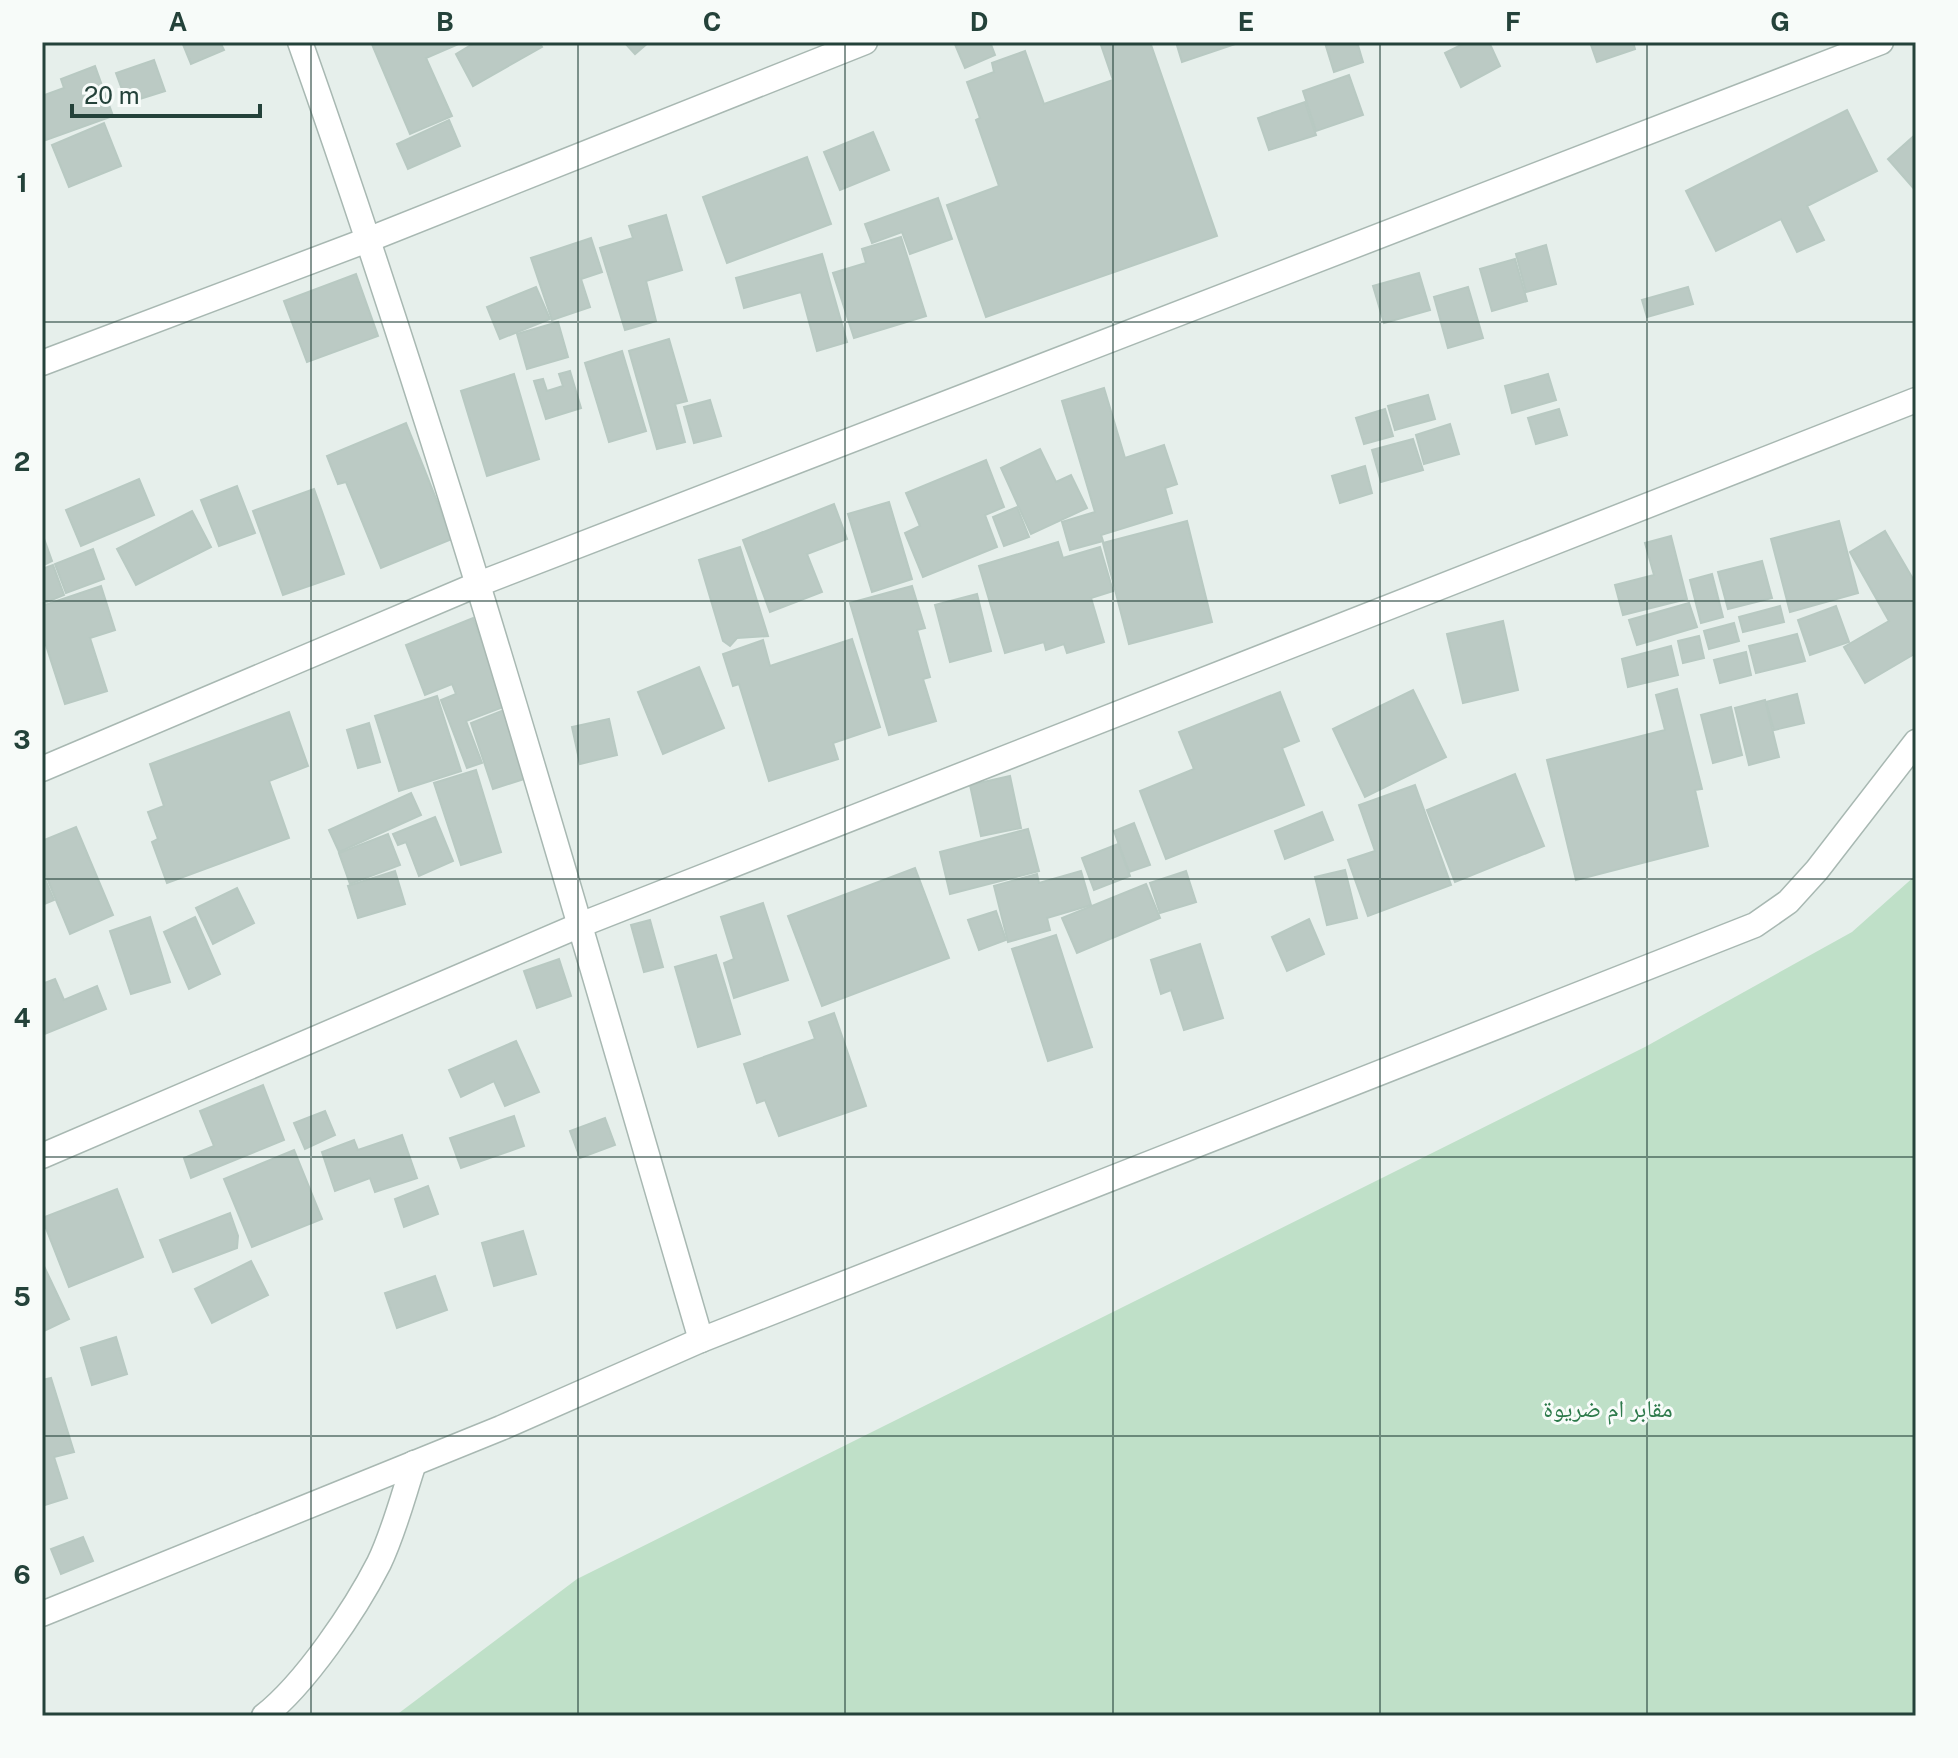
<svg xmlns="http://www.w3.org/2000/svg" width="1958" height="1758" viewBox="0 0 1958 1758" font-family="'Public Sans','Noto Naskh Arabic',sans-serif">
  <rect width="100%" height="100%" fill="#e6efeb"/>
  <path fill="#bfe0c8" d="M 1916,875 L 1916,1716 L 395,1716 L 577,1579 L 1645,1047 L 1852,932 Z"/>
  <g fill="#bbcac4" stroke="#b8c9c2" stroke-width="2">
    <path d="M 182,42 L 220,42 L 224,50 L 191,64 Z"/>
    <path d="M 371,42 L 463,42 L 426,58 L 452,116 L 410,134 Z"/>
    <path d="M 476,42 L 539,42 L 542,47 L 473,86 L 456,54 Z"/>
    <path d="M 624,42 L 649,42 L 635,54 Z"/>
    <path d="M 954,42 L 990,42 L 995,55 L 965,68 Z"/>
    <path d="M 1100,42 L 1150,42 L 1217,236 L 986,317 L 947,205 L 999,186 L 976,120 L 980,118 L 967,82 L 994,72 L 992,63 L 1025,51 L 1044,104 L 1113,80 Z"/>
    <path d="M 1176,42 L 1241,42 L 1182,62 Z"/>
    <path d="M 1329,42 L 1357,42 L 1363,62 L 1334,72 L 1325,43 Z"/>
    <path d="M 1467,42 L 1489,42 L 1500,66 L 1461,87 L 1445,53 Z"/>
    <path d="M 1590,42 L 1633,42 L 1635,49 L 1597,62 Z"/>
    <path d="M 154,60 L 165,91 L 127,103 L 116,73 Z"/>
    <path d="M 95,66 L 113,116 L 46,140 L 42,129 L 42,96 L 64,88 L 61,79 Z"/>
    <path d="M 1349,75 L 1363,115 L 1316,131 L 1303,91 Z"/>
    <path d="M 1305,102 L 1316,135 L 1269,150 L 1258,118 Z"/>
    <path d="M 1847,110 L 1877,171 L 1807,206 L 1824,240 L 1797,252 L 1781,219 L 1716,251 L 1686,191 Z"/>
    <path d="M 449,120 L 460,146 L 408,169 L 397,144 Z"/>
    <path d="M 104,123 L 121,166 L 69,187 L 52,145 Z"/>
    <path d="M 873,132 L 889,170 L 840,190 L 824,152 Z"/>
    <path d="M 1916,134 L 1916,191 L 1888,159 Z"/>
    <path d="M 807,157 L 831,224 L 727,263 L 703,197 Z"/>
    <path d="M 938,198 L 952,239 L 910,254 L 902,232 L 872,243 L 865,224 Z"/>
    <path d="M 666,215 L 682,270 L 646,281 L 656,321 L 625,330 L 600,248 L 633,238 L 629,226 Z"/>
    <path d="M 901,237 L 926,316 L 854,338 L 833,273 L 866,263 L 862,249 Z"/>
    <path d="M 591,238 L 602,272 L 581,279 L 590,307 L 552,320 L 531,258 Z"/>
    <path d="M 1546,245 L 1556,284 L 1526,292 L 1516,254 Z"/>
    <path d="M 822,254 L 847,342 L 817,351 L 801,292 L 744,308 L 736,278 Z"/>
    <path d="M 1515,259 L 1527,301 L 1492,311 L 1480,269 Z"/>
    <path d="M 1419,273 L 1430,310 L 1384,323 L 1373,286 Z"/>
    <path d="M 356,274 L 378,336 L 307,362 L 284,301 Z"/>
    <path d="M 536,287 L 550,319 L 500,339 L 487,307 Z"/>
    <path d="M 1468,287 L 1483,338 L 1448,348 L 1434,297 Z"/>
    <path d="M 1688,287 L 1693,304 L 1647,317 L 1642,300 Z"/>
    <path d="M 558,322 L 568,357 L 527,369 L 517,334 Z"/>
    <path d="M 669,339 L 687,401 L 675,404 L 685,442 L 657,449 L 629,351 Z"/>
    <path d="M 622,351 L 646,431 L 609,442 L 585,363 Z"/>
    <path d="M 570,371 L 581,408 L 546,419 L 534,381 L 543,379 L 547,391 L 563,386 L 559,374 Z"/>
    <path d="M 514,374 L 539,459 L 487,476 L 461,391 Z"/>
    <path d="M 1548,374 L 1556,400 L 1512,413 L 1505,386 Z"/>
    <path d="M 1104,388 L 1125,458 L 1164,445 L 1177,484 L 1165,488 L 1172,513 L 1101,535 L 1103,541 L 1070,550 L 1062,522 L 1095,512 L 1062,401 Z"/>
    <path d="M 1428,395 L 1435,419 L 1395,430 L 1388,406 Z"/>
    <path d="M 710,400 L 721,436 L 694,443 L 684,407 Z"/>
    <path d="M 1385,409 L 1393,436 L 1364,444 L 1356,418 Z"/>
    <path d="M 1559,409 L 1567,435 L 1536,444 L 1528,418 Z"/>
    <path d="M 406,423 L 452,539 L 381,568 L 346,482 L 338,484 L 327,456 Z"/>
    <path d="M 1450,424 L 1459,454 L 1424,464 L 1416,435 Z"/>
    <path d="M 1413,439 L 1423,470 L 1381,482 L 1372,450 Z"/>
    <path d="M 1040,449 L 1056,482 L 1071,475 L 1087,508 L 1031,534 L 1001,468 Z"/>
    <path d="M 986,460 L 1004,507 L 985,515 L 997,547 L 923,577 L 905,533 L 920,526 L 906,493 Z"/>
    <path d="M 1365,466 L 1372,493 L 1340,503 L 1332,476 Z"/>
    <path d="M 139,479 L 154,515 L 81,546 L 66,510 Z"/>
    <path d="M 237,486 L 255,533 L 219,546 L 201,500 Z"/>
    <path d="M 314,489 L 344,574 L 283,595 L 253,511 Z"/>
    <path d="M 889,502 L 912,579 L 872,592 L 848,514 Z"/>
    <path d="M 834,504 L 847,539 L 807,554 L 822,592 L 770,612 L 743,540 Z"/>
    <path d="M 1017,507 L 1029,537 L 1004,546 L 993,517 Z"/>
    <path d="M 192,511 L 211,547 L 136,585 L 117,549 Z"/>
    <path d="M 1187,521 L 1212,622 L 1129,644 L 1103,543 Z"/>
    <path d="M 1839,521 L 1858,593 L 1790,612 L 1771,539 Z"/>
    <path d="M 1885,531 L 1916,584 L 1916,653 L 1865,683 L 1844,647 L 1889,621 L 1850,552 Z"/>
    <path d="M 42,533 L 52,561 L 42,566 Z"/>
    <path d="M 1671,536 L 1687,599 L 1623,615 L 1615,585 L 1654,575 L 1645,543 Z"/>
    <path d="M 1058,542 L 1063,558 L 1100,547 L 1113,591 L 1091,598 L 1104,642 L 1067,653 L 1064,644 L 1046,650 L 1044,642 L 1005,653 L 979,566 Z"/>
    <path d="M 740,547 L 768,636 L 737,638 L 730,646 L 723,641 L 699,560 Z"/>
    <path d="M 93,549 L 104,579 L 66,593 L 55,564 Z"/>
    <path d="M 1762,561 L 1772,598 L 1728,609 L 1718,572 Z"/>
    <path d="M 53,565 L 64,595 L 42,604 L 42,569 Z"/>
    <path d="M 1712,574 L 1723,617 L 1701,623 L 1690,580 Z"/>
    <path d="M 101,586 L 115,630 L 90,638 L 107,691 L 65,704 L 42,633 L 42,606 Z"/>
    <path d="M 912,586 L 925,628 L 917,630 L 930,677 L 923,679 L 936,721 L 889,735 L 850,603 Z"/>
    <path d="M 977,594 L 991,651 L 950,662 L 935,605 Z"/>
    <path d="M 1689,603 L 1697,627 L 1637,645 L 1629,620 Z"/>
    <path d="M 1780,606 L 1784,622 L 1743,632 L 1739,617 Z"/>
    <path d="M 1836,606 L 1849,642 L 1810,655 L 1798,620 Z"/>
    <path d="M 473,618 L 506,706 L 466,721 L 482,763 L 467,768 L 441,700 L 456,694 L 452,684 L 425,695 L 406,645 Z"/>
    <path d="M 1503,621 L 1518,690 L 1463,703 L 1447,634 Z"/>
    <path d="M 1734,623 L 1739,641 L 1709,649 L 1704,631 Z"/>
    <path d="M 1797,634 L 1805,661 L 1756,673 L 1749,646 Z"/>
    <path d="M 1699,636 L 1704,658 L 1683,663 L 1678,641 Z"/>
    <path d="M 852,639 L 880,727 L 833,743 L 838,759 L 769,781 L 739,684 L 733,686 L 723,654 L 763,640 L 770,666 Z"/>
    <path d="M 1671,646 L 1678,675 L 1628,687 L 1622,659 Z"/>
    <path d="M 1746,652 L 1751,675 L 1720,683 L 1714,660 Z"/>
    <path d="M 699,667 L 724,728 L 663,754 L 638,692 Z"/>
    <path d="M 1677,689 L 1702,789 L 1695,790 L 1708,846 L 1576,880 L 1547,760 L 1665,730 L 1656,695 Z"/>
    <path d="M 1413,690 L 1446,757 L 1365,797 L 1333,729 Z"/>
    <path d="M 1280,692 L 1299,741 L 1282,748 L 1304,805 L 1166,859 L 1140,791 L 1194,769 L 1179,732 Z"/>
    <path d="M 1797,694 L 1804,723 L 1774,730 L 1766,702 Z"/>
    <path d="M 437,696 L 461,771 L 399,791 L 375,716 Z"/>
    <path d="M 1765,700 L 1779,757 L 1749,765 L 1735,708 Z"/>
    <path d="M 1731,707 L 1742,755 L 1713,763 L 1701,715 Z"/>
    <path d="M 504,710 L 527,778 L 493,789 L 471,723 Z"/>
    <path d="M 289,712 L 308,766 L 269,781 L 289,838 L 167,883 L 152,842 L 158,839 L 148,812 L 164,806 L 150,764 Z"/>
    <path d="M 609,719 L 617,755 L 580,764 L 572,727 Z"/>
    <path d="M 369,723 L 380,762 L 358,768 L 347,730 Z"/>
    <path d="M 476,770 L 501,852 L 461,865 L 434,783 Z"/>
    <path d="M 1515,774 L 1544,846 L 1455,882 L 1427,810 Z"/>
    <path d="M 1010,776 L 1021,828 L 981,836 L 970,785 Z"/>
    <path d="M 1415,785 L 1451,885 L 1368,916 L 1348,860 L 1375,851 L 1359,805 Z"/>
    <path d="M 411,793 L 421,815 L 339,852 L 329,830 Z"/>
    <path d="M 1322,812 L 1333,840 L 1285,859 L 1275,831 Z"/>
    <path d="M 435,817 L 453,861 L 419,876 L 406,842 L 398,845 L 393,834 Z"/>
    <path d="M 1134,823 L 1150,865 L 1129,872 L 1114,831 Z"/>
    <path d="M 76,827 L 113,915 L 70,934 L 42,866 L 42,841 Z"/>
    <path d="M 1028,829 L 1039,871 L 950,894 L 940,852 Z"/>
    <path d="M 388,834 L 400,865 L 350,884 L 339,853 Z"/>
    <path d="M 1118,844 L 1130,876 L 1094,890 L 1082,858 Z"/>
    <path d="M 915,868 L 949,958 L 822,1006 L 788,916 Z"/>
    <path d="M 1345,870 L 1357,918 L 1327,925 L 1315,877 Z"/>
    <path d="M 395,871 L 405,904 L 358,918 L 348,886 Z"/>
    <path d="M 1081,871 L 1091,905 L 1047,918 L 1050,930 L 1008,942 L 994,886 L 1037,874 L 1039,883 Z"/>
    <path d="M 1186,871 L 1196,902 L 1160,913 L 1150,883 Z"/>
    <path d="M 42,872 L 54,900 L 42,905 Z"/>
    <path d="M 1146,884 L 1160,918 L 1077,953 L 1062,918 Z"/>
    <path d="M 237,888 L 254,923 L 213,944 L 196,908 Z"/>
    <path d="M 763,903 L 788,980 L 734,998 L 724,963 L 734,959 L 721,917 Z"/>
    <path d="M 996,911 L 1006,940 L 979,950 L 968,920 Z"/>
    <path d="M 150,917 L 170,982 L 131,994 L 110,931 Z"/>
    <path d="M 195,917 L 220,974 L 189,989 L 164,932 Z"/>
    <path d="M 1309,919 L 1324,954 L 1287,971 L 1272,937 Z"/>
    <path d="M 650,920 L 663,967 L 644,972 L 631,925 Z"/>
    <path d="M 1056,935 L 1092,1047 L 1048,1061 L 1012,949 Z"/>
    <path d="M 1200,944 L 1223,1018 L 1184,1030 L 1171,990 L 1161,994 L 1151,960 Z"/>
    <path d="M 716,955 L 740,1034 L 698,1047 L 675,967 Z"/>
    <path d="M 559,959 L 571,996 L 537,1008 L 524,971 Z"/>
    <path d="M 55,979 L 64,1000 L 97,986 L 106,1009 L 42,1035 L 42,984 Z"/>
    <path d="M 834,1013 L 866,1106 L 779,1136 L 765,1100 L 757,1103 L 744,1064 L 815,1039 L 809,1022 Z"/>
    <path d="M 516,1041 L 539,1092 L 505,1106 L 494,1081 L 461,1097 L 449,1070 Z"/>
    <path d="M 263,1085 L 284,1140 L 191,1178 L 184,1158 L 214,1146 L 200,1111 Z"/>
    <path d="M 325,1111 L 335,1135 L 305,1149 L 294,1123 Z"/>
    <path d="M 514,1116 L 524,1146 L 461,1168 L 450,1138 Z"/>
    <path d="M 605,1118 L 615,1145 L 580,1158 L 570,1131 Z"/>
    <path d="M 402,1135 L 417,1178 L 375,1192 L 370,1178 L 335,1191 L 322,1152 L 354,1140 L 358,1150 Z"/>
    <path d="M 294,1150 L 322,1219 L 252,1247 L 224,1179 Z"/>
    <path d="M 428,1186 L 438,1214 L 404,1227 L 395,1199 Z"/>
    <path d="M 117,1189 L 143,1257 L 69,1287 L 42,1218 Z"/>
    <path d="M 230,1213 L 238,1236 L 237,1248 L 173,1272 L 160,1240 Z"/>
    <path d="M 523,1231 L 536,1274 L 494,1286 L 482,1243 Z"/>
    <path d="M 251,1261 L 268,1295 L 212,1323 L 195,1289 Z"/>
    <path d="M 42,1262 L 69,1319 L 42,1332 Z"/>
    <path d="M 435,1276 L 447,1310 L 397,1328 L 385,1293 Z"/>
    <path d="M 116,1337 L 127,1374 L 92,1385 L 81,1348 Z"/>
    <path d="M 51,1378 L 74,1452 L 54,1457 L 67,1498 L 42,1506 L 42,1380 Z"/>
    <path d="M 83,1537 L 93,1561 L 61,1574 L 51,1549 Z"/>
  </g>
  <g fill="none" stroke-linecap="round" stroke-linejoin="round">
    <defs>
      <g id="street">
        <path d="M 300,42 C 451,469 574,906 701,1340"/>
        <path d="M 42,363 L 370,239 L 865,42"/>
        <path d="M 42,769 L 476,585 L 1881,42"/>
        <path d="M 42,1156 L 580,925 L 1916,400"/>
        <path d="M 42,1614 L 501,1428 L 701,1340 L 1755,925 L 1788,902 L 1817,870 L 1916,742"/>
        <path d="M 264,1716 C 305,1684 355,1610 379,1563 C 394,1532 403,1496 414,1463"/>
      </g>
    </defs>
    <use href="#street" stroke="#a8b8b2" stroke-width="27"/>
    <use href="#street" stroke="#fff" stroke-width="24"/>
  </g>
  <path fill="none" stroke="#24423a" stroke-width="2" stroke-opacity="0.55" d="M 311,42 L 311,1716M 578,42 L 578,1716M 845,42 L 845,1716M 1113,42 L 1113,1716M 1380,42 L 1380,1716M 1647,42 L 1647,1716M 42,322 L 1916,322M 42,601 L 1916,601M 42,879 L 1916,879M 42,1157 L 1916,1157M 42,1436 L 1916,1436"/>
  <g text-anchor="middle" stroke-width="6" stroke-linejoin="round" paint-order="stroke">
    <g font-size="24" fill="#2d7a4b" stroke="#f7fbf9">
      <text x="1608" y="1417">مقابر ام ضريوة</text>
    </g>
  </g>
  <rect width="1958" height="1758" fill="none" stroke="#f7fbf9" stroke-width="88"/>
  <path d="M72 104v12h188v-12" fill="none" stroke="#24423a" stroke-width="4"/>
  <text x="84" y="104" font-size="24" fill="#24423a" stroke="#f7fbf9" stroke-width="6" paint-order="stroke">20 m</text>
  <rect x="44" y="44" width="1870" height="1670" fill="none" stroke="#24423a" stroke-width="3"/>
  <g font-size="26" text-anchor="middle" font-weight="bold" fill="#24423a">
    <text x="178" y="31">A</text>
    <text x="445" y="31">B</text>
    <text x="712" y="31">C</text>
    <text x="979" y="31">D</text>
    <text x="1246" y="31">E</text>
    <text x="1513" y="31">F</text>
    <text x="1780" y="31">G</text>
    <text x="22" y="192">1</text>
    <text x="22" y="471">2</text>
    <text x="22" y="749">3</text>
    <text x="22" y="1027">4</text>
    <text x="22" y="1306">5</text>
    <text x="22" y="1584">6</text>
  </g>
</svg>
